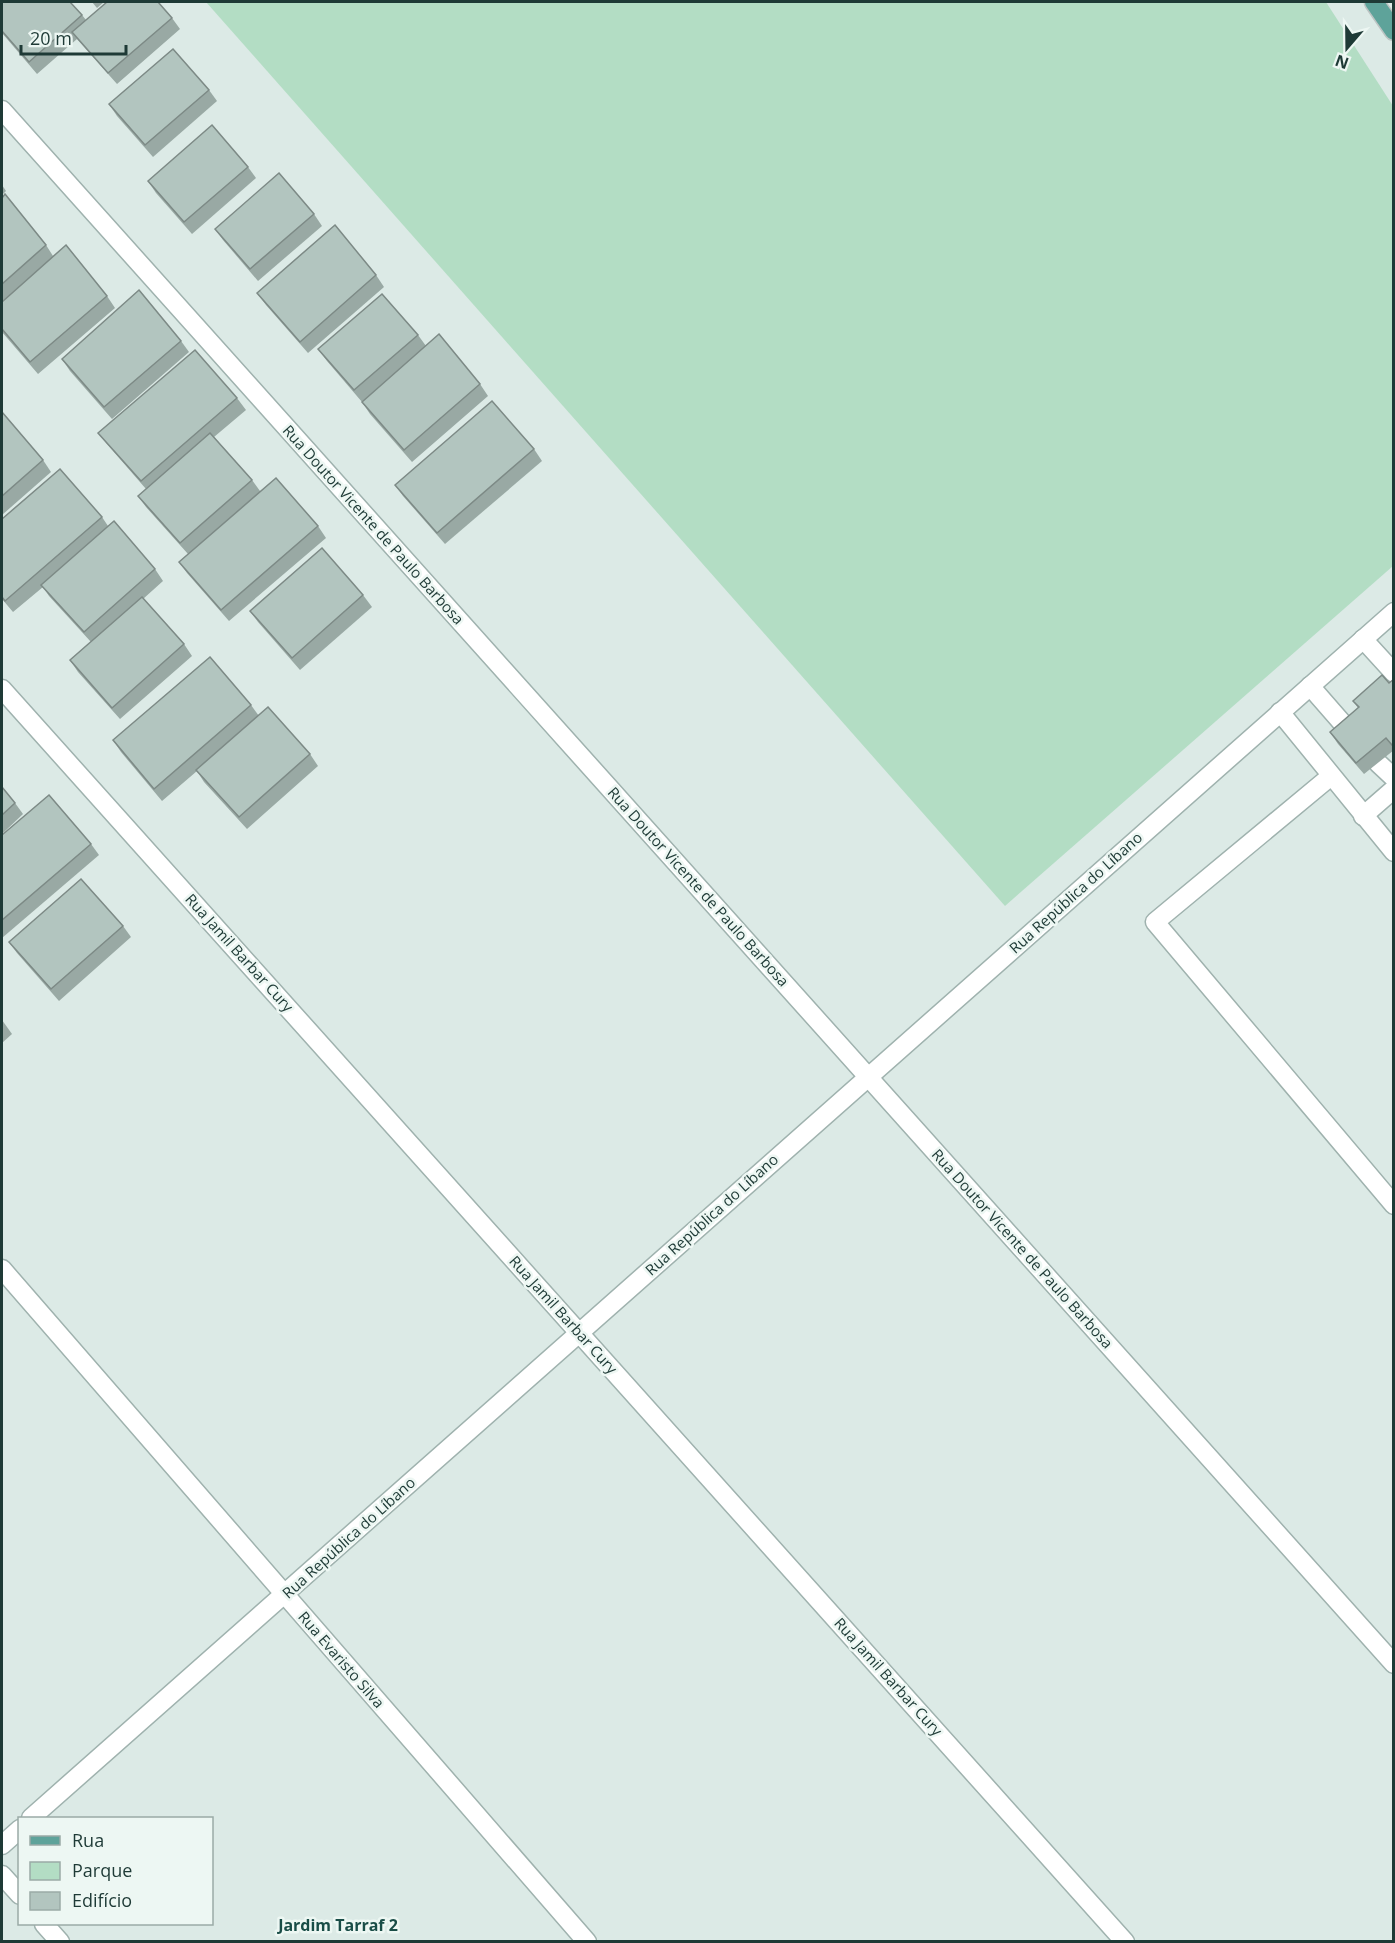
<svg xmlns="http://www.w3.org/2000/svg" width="1395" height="1943" viewBox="0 0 1395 1943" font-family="'Open Sans',sans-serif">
  <rect width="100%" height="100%" fill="#dceae6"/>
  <path fill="#b3ddc4" d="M 206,2 L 1326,2 L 1393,106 L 1393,566 L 1005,906 Z"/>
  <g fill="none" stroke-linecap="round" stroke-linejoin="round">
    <defs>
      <g id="minor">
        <path d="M 2,110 L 1394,1664"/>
        <path d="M 1363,639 L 1394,673"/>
        <path d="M 1310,686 L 1351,733"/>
        <path d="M 2,689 L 1125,1942"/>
        <path d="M 1280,712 L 1394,852"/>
        <path d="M 1378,763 L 1394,778"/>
        <path d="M 1331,776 L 1155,922 L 1394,1205"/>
        <path d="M 1363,816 L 1394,789"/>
        <path d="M 2,1269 L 587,1942"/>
        <path d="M 31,1818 L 1394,612"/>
        <path d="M 2,1845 L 20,1829"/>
        <path d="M 2,1875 L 20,1895"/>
        <path d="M 44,1924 L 60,1942"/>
      </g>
      <path id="major" d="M 1374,2 L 1394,31"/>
    </defs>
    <use href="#minor" stroke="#9fb2ae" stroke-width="21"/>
    <use href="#major" stroke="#bcc4c3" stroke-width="21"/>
    <use href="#minor" stroke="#fff" stroke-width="18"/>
    <use href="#major" stroke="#5ea39a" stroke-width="18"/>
  </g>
  <g fill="#99a9a4">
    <path d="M 2,2 L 82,15 L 86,20 L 172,18 L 180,29 L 117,84 L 77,39 L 37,74 L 2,33 Z"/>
    <path d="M 92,2 L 104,2 L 97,8 Z"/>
    <path d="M 209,90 L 217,101 L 153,157 L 117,116 L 109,104 Z"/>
    <path d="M 248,167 L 256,178 L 192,234 L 156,193 L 148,181 Z"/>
    <path d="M 2,185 L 6,191 L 2,195 Z"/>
    <path d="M 2,198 L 46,245 L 53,256 L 107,296 L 115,308 L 38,374 L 2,332 Z"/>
    <path d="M 314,214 L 322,226 L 258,281 L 223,240 L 215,229 Z"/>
    <path d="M 376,275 L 384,287 L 308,353 L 266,305 L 257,293 Z"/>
    <path d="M 418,335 L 426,346 L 480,384 L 488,396 L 412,462 L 370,414 L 362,402 L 327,361 L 318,349 Z"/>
    <path d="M 181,341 L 189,352 L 112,419 L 70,371 L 62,359 Z"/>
    <path d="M 237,398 L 246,410 L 214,437 L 252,480 L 260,491 L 318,526 L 326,538 L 229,621 L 187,573 L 179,562 L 188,554 L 146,507 L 138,496 L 146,489 L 107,444 L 98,433 Z"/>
    <path d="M 2,412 L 43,460 L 51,472 L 2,515 Z"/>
    <path d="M 534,449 L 542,461 L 445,544 L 403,496 L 395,485 Z"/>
    <path d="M 102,517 L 108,526 L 155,569 L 163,581 L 143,599 L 184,644 L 192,656 L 120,719 L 78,672 L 70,660 L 91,642 L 49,596 L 43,587 L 13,612 L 2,599 L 2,519 Z"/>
    <path d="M 363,595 L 372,607 L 300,670 L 258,622 L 250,611 Z"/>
    <path d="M 1394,679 L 1394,750 L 1364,774 L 1338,744 L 1330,732 L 1358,708 L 1353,701 L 1389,683 Z"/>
    <path d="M 251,705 L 259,716 L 310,754 L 318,766 L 247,829 L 204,782 L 197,771 L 162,801 L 121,752 L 113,740 Z"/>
    <path d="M 2,787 L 15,803 L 23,814 L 2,834 Z"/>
    <path d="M 2,835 L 91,844 L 99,855 L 2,938 Z"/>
    <path d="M 123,926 L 131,937 L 59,1001 L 17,953 L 9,942 Z"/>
    <path d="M 2,1020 L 12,1034 L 2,1043 Z"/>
  </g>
  <g fill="#b2c5bf" stroke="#7d8a86" stroke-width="1.5">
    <path d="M 2,2 L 70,2 L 82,15 L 29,62 L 2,31 Z"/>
    <path d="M 107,2 L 158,2 L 172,18 L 108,73 L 72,32 Z"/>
    <path d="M 173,49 L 209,90 L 145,145 L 109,104 Z"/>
    <path d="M 212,125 L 248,167 L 184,222 L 148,181 Z"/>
    <path d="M 279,173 L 314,214 L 250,269 L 215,229 Z"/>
    <path d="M 5,194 L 46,245 L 2,284 L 2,198 Z"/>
    <path d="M 335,225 L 376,275 L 300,342 L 257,293 Z"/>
    <path d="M 66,245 L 107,296 L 30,362 L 2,329 L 2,302 Z"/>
    <path d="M 139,290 L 181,341 L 104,407 L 62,359 Z"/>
    <path d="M 382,294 L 418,335 L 354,390 L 318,349 Z"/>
    <path d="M 439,334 L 480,384 L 404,450 L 362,402 Z"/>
    <path d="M 195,350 L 237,398 L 141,481 L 98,433 Z"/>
    <path d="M 492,401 L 534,449 L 437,533 L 395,485 Z"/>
    <path d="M 2,412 L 43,460 L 2,496 Z"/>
    <path d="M 210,433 L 252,480 L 180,543 L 138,496 Z"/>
    <path d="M 60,469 L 102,517 L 5,601 L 2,597 L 2,519 Z"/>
    <path d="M 276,478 L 318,526 L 221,610 L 179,562 Z"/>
    <path d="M 114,521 L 155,569 L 84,632 L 41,585 Z"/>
    <path d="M 322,548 L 363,595 L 292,658 L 250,611 Z"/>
    <path d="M 142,597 L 184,644 L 112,708 L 70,660 Z"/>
    <path d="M 210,657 L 251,705 L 154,789 L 113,740 Z"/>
    <path d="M 1382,675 L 1389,683 L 1394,679 L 1394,744 L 1392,745 L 1386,738 L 1356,763 L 1330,732 L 1359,707 L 1353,701 Z"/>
    <path d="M 268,707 L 310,754 L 239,817 L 196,770 Z"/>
    <path d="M 2,787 L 15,803 L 2,815 Z"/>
    <path d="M 49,795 L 91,844 L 2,920 L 2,835 Z"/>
    <path d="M 81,879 L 123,926 L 51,989 L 9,942 Z"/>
  </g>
  <g text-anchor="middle" stroke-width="5" stroke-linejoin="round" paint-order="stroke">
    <g font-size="15" fill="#1e3a36" stroke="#edf7f3">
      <text transform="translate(373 525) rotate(48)" y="5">Rua Doutor Vicente de Paulo Barbosa</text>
      <text transform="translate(698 887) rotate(48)" y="5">Rua Doutor Vicente de Paulo Barbosa</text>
      <text transform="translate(1076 893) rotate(-42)" y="5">Rua República do Líbano</text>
      <text transform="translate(239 953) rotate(48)" y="5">Rua Jamil Barbar Cury</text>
      <text transform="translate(712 1215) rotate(-42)" y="5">Rua República do Líbano</text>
      <text transform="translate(1022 1249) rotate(48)" y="5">Rua Doutor Vicente de Paulo Barbosa</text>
      <text transform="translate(563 1315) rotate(48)" y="5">Rua Jamil Barbar Cury</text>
      <text transform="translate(349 1538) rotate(-42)" y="5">Rua República do Líbano</text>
      <text transform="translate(341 1660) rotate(49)" y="5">Rua Evaristo Silva</text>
      <text transform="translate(888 1677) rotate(48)" y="5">Rua Jamil Barbar Cury</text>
    </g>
    <g font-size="16" font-weight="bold" fill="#194d47" stroke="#edf7f3">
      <text x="338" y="1931">Jardim Tarraf 2</text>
    </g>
  </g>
  <rect width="1395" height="1943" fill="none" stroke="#1e3a36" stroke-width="6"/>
  <rect x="18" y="1817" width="195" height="108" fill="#edf7f3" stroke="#9aaba7" stroke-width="1.5"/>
  <rect x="30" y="1836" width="30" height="9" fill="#5ea39a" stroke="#9aaba7" stroke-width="1.5"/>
  <text x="72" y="1847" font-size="18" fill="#1e3a36">Rua</text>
  <rect x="30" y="1862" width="30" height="18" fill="#b3ddc4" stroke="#9aaba7" stroke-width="1.5"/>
  <text x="72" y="1877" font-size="18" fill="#1e3a36">Parque</text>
  <rect x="30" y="1892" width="30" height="18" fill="#b2c5bf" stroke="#9aaba7" stroke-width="1.5"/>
  <text x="72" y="1907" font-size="18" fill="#1e3a36">Edifício</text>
  <g transform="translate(1347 48) rotate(200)" stroke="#edf7f3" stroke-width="4.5" paint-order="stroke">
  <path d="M0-4.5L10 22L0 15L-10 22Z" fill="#1e3a36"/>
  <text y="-9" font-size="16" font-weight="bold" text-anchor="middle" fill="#1e3a36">N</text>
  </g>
  <path d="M21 45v9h105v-9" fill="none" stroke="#1e3a36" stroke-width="3"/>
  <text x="30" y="45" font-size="18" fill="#1e3a36" stroke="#edf7f3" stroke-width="4.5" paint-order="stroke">20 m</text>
</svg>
